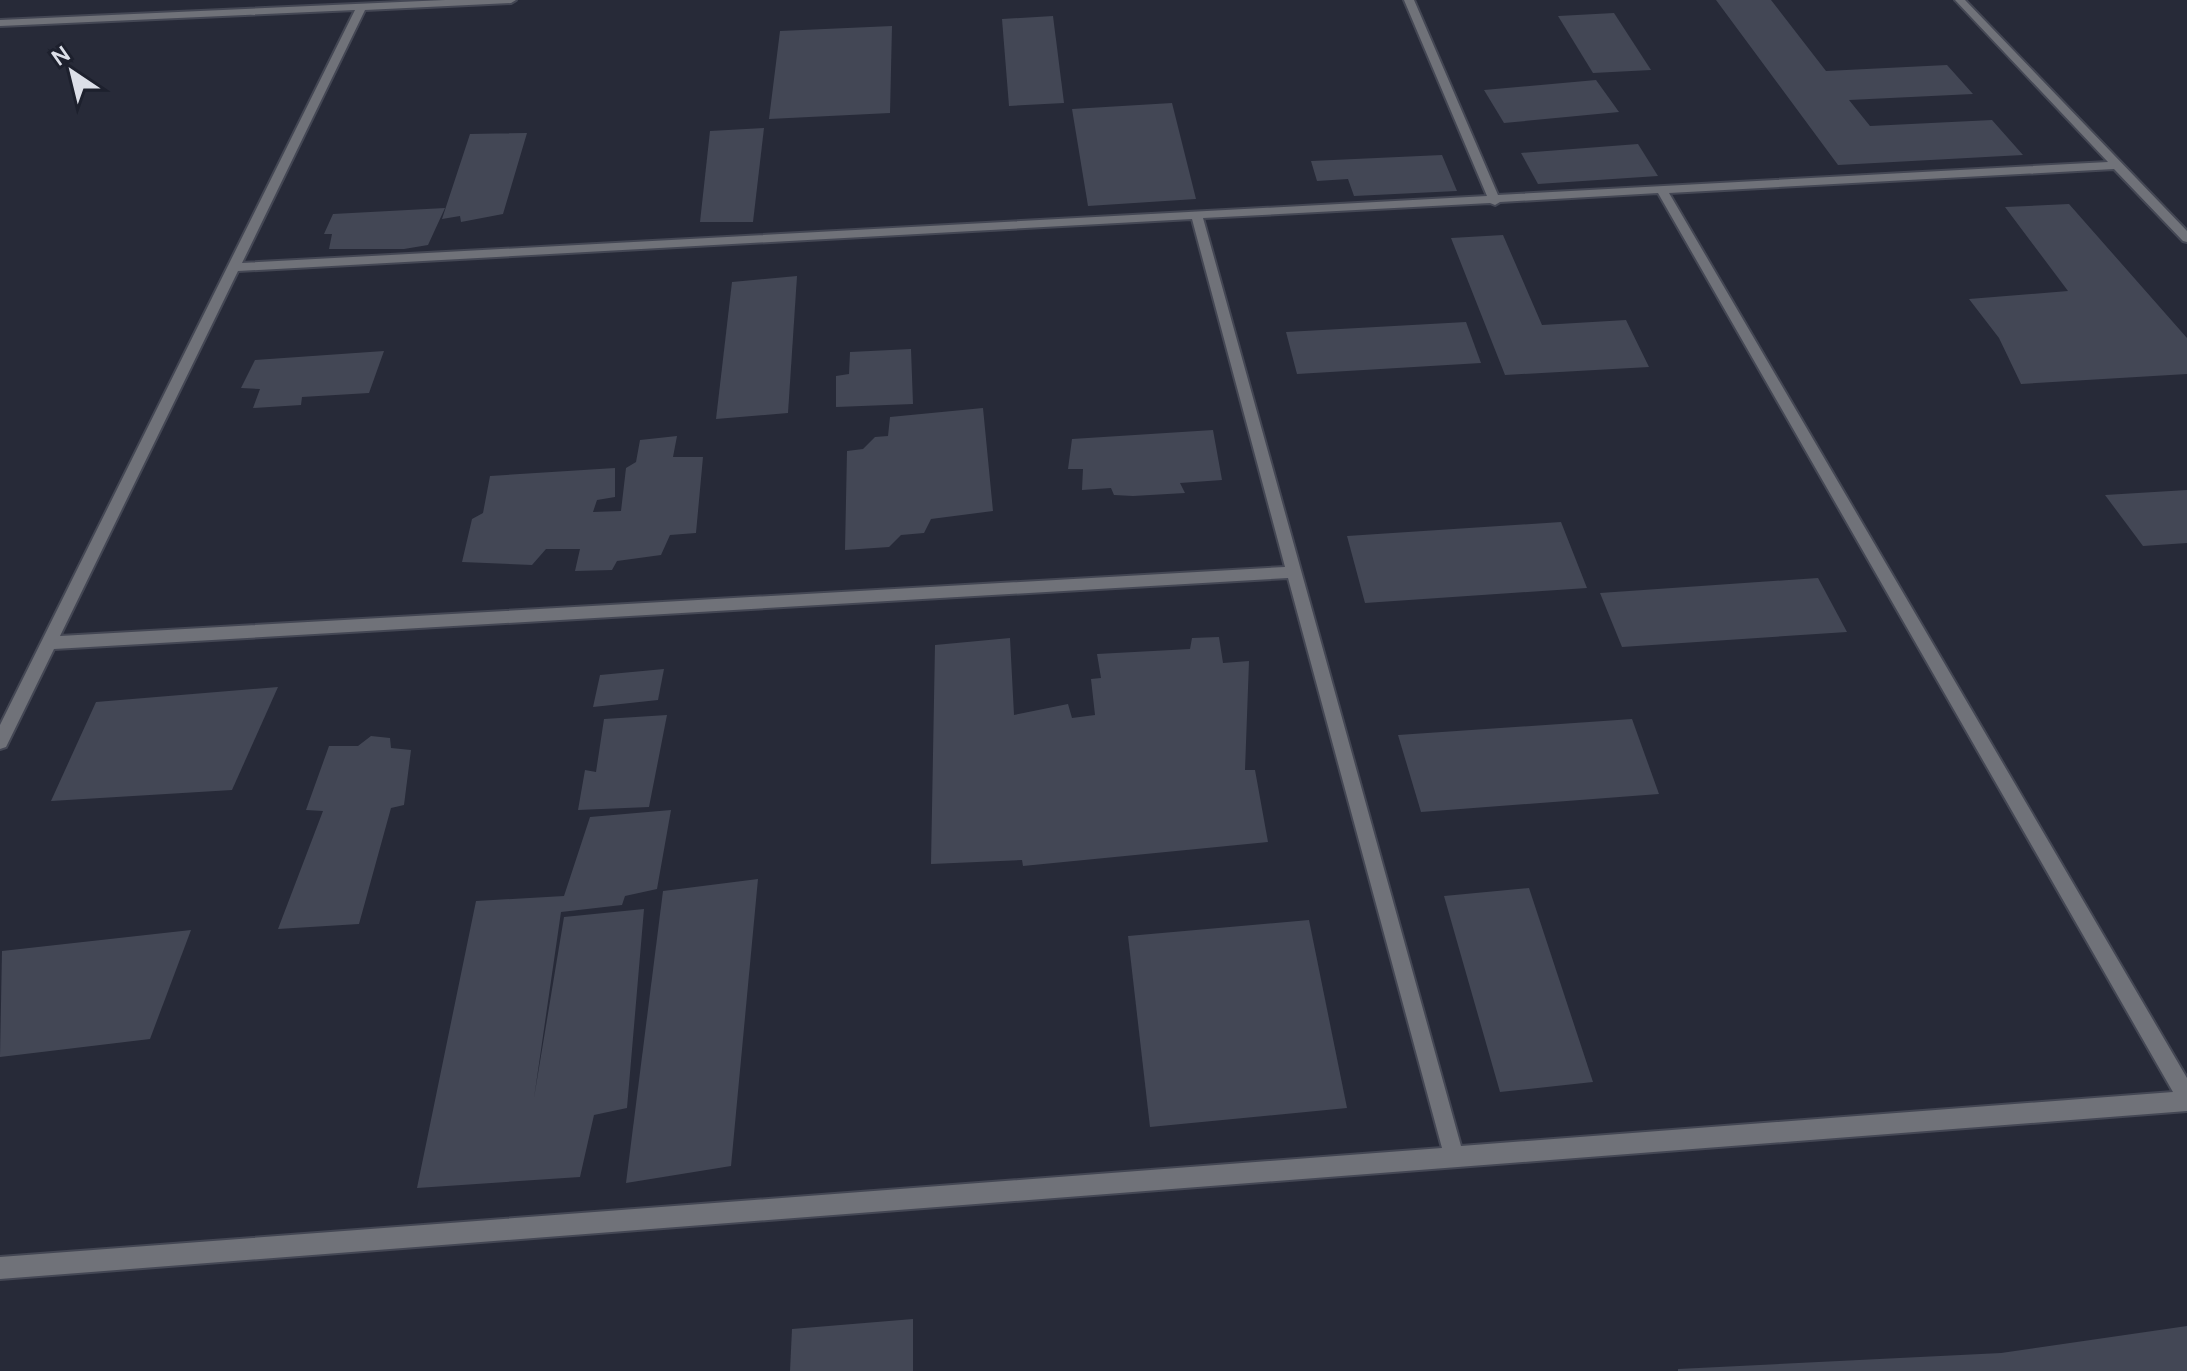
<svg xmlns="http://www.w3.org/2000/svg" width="2187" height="1371" viewBox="0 0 2187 1371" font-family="Manrope,sans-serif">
  <rect width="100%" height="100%" fill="#272a38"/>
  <g fill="#434755">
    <path d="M 1716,0 L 1771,0 L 1826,71 L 1947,65 L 1973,94 L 1849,100 L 1870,126 L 1992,120 L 2023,155 L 1838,165 Z"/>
    <path d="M 1614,13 L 1651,70 L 1593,73 L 1558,16 Z"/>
    <path d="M 1053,16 L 1064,103 L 1009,106 L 1002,19 Z"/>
    <path d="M 892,26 L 890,113 L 769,119 L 780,31 Z"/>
    <path d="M 1596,80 L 1619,112 L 1504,123 L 1484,90 Z"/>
    <path d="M 1172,103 L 1196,199 L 1088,206 L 1072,109 Z"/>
    <path d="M 764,128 L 753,222 L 700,222 L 710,131 Z"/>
    <path d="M 527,133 L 503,214 L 461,222 L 460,216 L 442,219 L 470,134 Z"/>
    <path d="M 1638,144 L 1658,176 L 1538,184 L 1521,153 Z"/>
    <path d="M 1442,155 L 1457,191 L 1354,196 L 1348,179 L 1317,181 L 1311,161 Z"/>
    <path d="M 2069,204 L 2187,338 L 2187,374 L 2021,384 L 1999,338 L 1969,299 L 2068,291 L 2005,207 Z"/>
    <path d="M 445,208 L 428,245 L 404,249 L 329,249 L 332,234 L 324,234 L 333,214 Z"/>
    <path d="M 1503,235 L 1542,325 L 1626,320 L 1649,367 L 1505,375 L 1451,238 Z"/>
    <path d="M 797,276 L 788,413 L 716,419 L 732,282 Z"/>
    <path d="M 1466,322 L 1481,363 L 1297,374 L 1286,332 Z"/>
    <path d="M 911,349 L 913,404 L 836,407 L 836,376 L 849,374 L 850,352 Z"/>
    <path d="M 384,351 L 369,393 L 302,397 L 301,405 L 253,408 L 260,389 L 241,388 L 255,360 Z"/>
    <path d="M 983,408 L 993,511 L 931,519 L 924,533 L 901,535 L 889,547 L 845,550 L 847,451 L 863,449 L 875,437 L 888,436 L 890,417 Z"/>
    <path d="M 1213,430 L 1222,480 L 1180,483 L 1185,493 L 1133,496 L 1114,495 L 1111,488 L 1082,490 L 1083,469 L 1068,469 L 1072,439 Z"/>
    <path d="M 677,436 L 673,457 L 703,457 L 696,533 L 670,535 L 661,555 L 617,561 L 612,570 L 575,571 L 580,549 L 546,549 L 532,565 L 462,562 L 472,519 L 483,513 L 490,476 L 615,468 L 615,497 L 597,500 L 593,512 L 621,511 L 626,468 L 636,462 L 640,440 Z"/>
    <path d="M 2187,490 L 2187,543 L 2143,546 L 2105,495 Z"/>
    <path d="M 1561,522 L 1587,588 L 1365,603 L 1347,536 Z"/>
    <path d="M 1818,578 L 1847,632 L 1622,647 L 1600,593 Z"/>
    <path d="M 1219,637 L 1223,663 L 1249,661 L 1245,770 L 1255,770 L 1268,842 L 1023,866 L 1022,860 L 931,864 L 935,645 L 1010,638 L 1014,715 L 1068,704 L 1072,718 L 1095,715 L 1091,679 L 1101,678 L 1097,654 L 1190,649 L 1192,638 Z"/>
    <path d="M 664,669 L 658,700 L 593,707 L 600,675 Z"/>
    <path d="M 278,687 L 232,790 L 51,801 L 96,702 Z"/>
    <path d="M 667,715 L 649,807 L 578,810 L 585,770 L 596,772 L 604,719 Z"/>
    <path d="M 1632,719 L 1659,794 L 1421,812 L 1398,735 Z"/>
    <path d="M 371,736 L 390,738 L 391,748 L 411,750 L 404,805 L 391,808 L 359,924 L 278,929 L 323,811 L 306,810 L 329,746 L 358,746 Z"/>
    <path d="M 671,810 L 657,889 L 625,896 L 622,905 L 561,912 L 534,1098 L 564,917 L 644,909 L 627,1108 L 594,1115 L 580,1177 L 417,1188 L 476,901 L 564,896 L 590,817 Z"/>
    <path d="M 758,879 L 731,1166 L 626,1183 L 663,891 Z"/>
    <path d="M 1529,888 L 1593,1082 L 1500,1092 L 1444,896 Z"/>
    <path d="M 1309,920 L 1347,1108 L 1150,1127 L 1128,936 Z"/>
    <path d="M 191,930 L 150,1039 L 0,1057 L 2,951 Z"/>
    <path d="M 913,1319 L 913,1371 L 790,1371 L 792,1329 Z"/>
    <path d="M 2187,1326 L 2187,1371 L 1678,1371 L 1678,1369 L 2001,1353 Z"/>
  </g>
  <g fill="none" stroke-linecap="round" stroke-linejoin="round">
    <defs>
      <path id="street" d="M 445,0 L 516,0 L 511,3 L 365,10 L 242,263 L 1487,196 L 1404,0 L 1414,0 L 1498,195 L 2108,162 L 1955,0 L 1965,0 L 2187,231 L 2187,242 L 2183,241 L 2114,169 L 1669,193 L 2187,1078 L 2187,1111 L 0,1279 L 0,1257 L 1442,1148 L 1288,578 L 54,649 L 6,747 L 0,749 L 0,725 L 355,10 L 0,26 L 0,20 ZM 1658,193 L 2173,1092 L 1461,1146 L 1203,218 L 1490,203 L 1495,205 L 1500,202 ZM 1192,219 L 1285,567 L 60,636 L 238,271 Z"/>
    </defs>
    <use href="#street" stroke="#444754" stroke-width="4"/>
    <use href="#street" fill="#707279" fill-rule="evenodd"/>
  </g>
  <g transform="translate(72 72) rotate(325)" stroke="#1d202d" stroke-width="6" paint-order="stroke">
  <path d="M0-6L14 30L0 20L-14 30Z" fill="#dcdfe8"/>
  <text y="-12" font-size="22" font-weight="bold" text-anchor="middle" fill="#dcdfe8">N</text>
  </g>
</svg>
